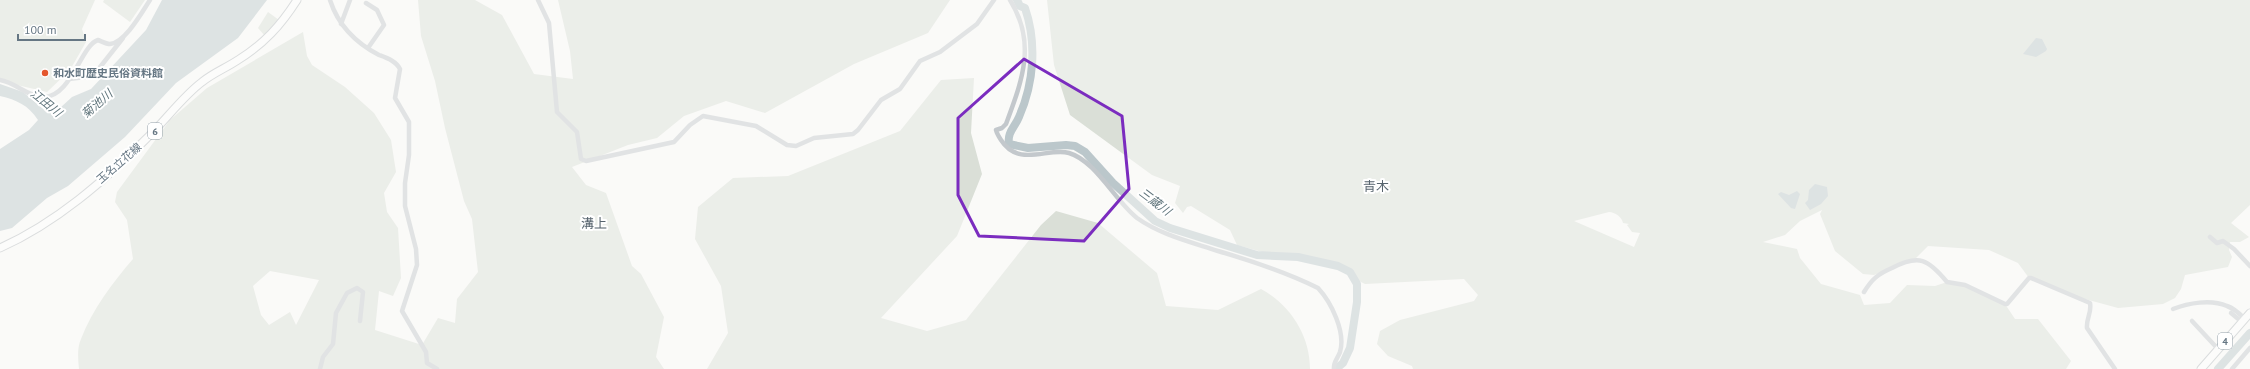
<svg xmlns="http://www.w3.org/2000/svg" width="2250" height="369" viewBox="0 0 2250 369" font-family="'PT Sans','Noto Sans JP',sans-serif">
  <rect width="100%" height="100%" fill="#fafaf8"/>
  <g fill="#dadfd7" fill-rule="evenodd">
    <path d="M 0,0 L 95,0 L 82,29 L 86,42 L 70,70 L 47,92 L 0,81 Z"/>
    <path d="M 104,0 L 145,0 L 130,22 L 103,2 Z"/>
    <path d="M 418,0 L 475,0 L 502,15 L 534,74 L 573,79 L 570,51 L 558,0 L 950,0 L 928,33 L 854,64 L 765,113 L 726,101 L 684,116 L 657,138 L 628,145 L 572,167 L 586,185 L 606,193 L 632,266 L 641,274 L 664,317 L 656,357 L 664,369 L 79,369 C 78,359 77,348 81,339 C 92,310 113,282 133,259 L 127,220 L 115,202 L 117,192 L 170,120 L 207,88 L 303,32 L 307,56 L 312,65 L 345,87 L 374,113 L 391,140 L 396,172 L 384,193 L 387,212 L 398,228 L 401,278 L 393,296 L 379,291 L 375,330 L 422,345 L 438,318 L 455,323 L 457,299 L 478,272 L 472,219 L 464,201 L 445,128 L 435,81 L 421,36 ZM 270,271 L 319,280 L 296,325 L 290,312 L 269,325 L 261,315 L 253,286 Z"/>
    <path d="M 1047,0 L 2250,0 L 2250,205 L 2231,223 L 2249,237 L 2240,242 L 2230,242 L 2229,250 L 2232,257 L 2228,267 L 2185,275 L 2181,289 L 2175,298 L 2163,304 L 2118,308 L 2074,296 L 2029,278 L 2018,263 L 1989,250 L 1928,246 L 1915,259 L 1874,275 L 1863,274 L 1835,251 L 1820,214 L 1822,210 L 1800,221 L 1785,235 L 1763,242 L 1797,249 L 1800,258 L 1821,284 L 1860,295 L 1864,305 L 1890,303 L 1907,285 L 1935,286 L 1947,282 L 1965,285 L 2005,304 L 2015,319 L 2038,319 L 2071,361 L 2066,369 L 1413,369 L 1412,366 L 1388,356 L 1377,344 L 1380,331 L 1400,320 L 1474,301 L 1478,295 L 1464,279 L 1365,284 L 1355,279 L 1349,272 L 1318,259 L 1292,255 L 1273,255 L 1237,245 L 1230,230 L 1191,206 L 1187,207 L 1183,213 L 1175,203 L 1180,186 L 1152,175 L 1070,115 L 1054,65 ZM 1609,212 C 1615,212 1622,217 1623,223 L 1629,224 L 1627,225 L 1632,232 L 1640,233 L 1634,247 L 1574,221 Z"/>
    <path d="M 268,12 L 279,20 L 265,36 L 258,28 Z"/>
    <path d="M 974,78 L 971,133 L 982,174 L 957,236 L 881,318 L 927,331 L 966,320 L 1041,225 L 1056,211 L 1098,223 L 1157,273 L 1166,306 L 1218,310 L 1261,289 C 1290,305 1310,335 1310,369 L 707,369 L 728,333 L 721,286 L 695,239 L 698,207 L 733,178 L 788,176 L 900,131 L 941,80 Z"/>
  </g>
  <g fill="#bbc7cb">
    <path d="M 162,0 L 267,0 L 238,38 L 176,83 L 125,137 L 68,186 L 47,198 L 12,228 L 0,231 L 0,149 L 29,130 L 38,120 C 28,105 17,100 0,96 L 0,84 L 23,92 L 48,113 L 60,108 L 72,97 L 91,89 L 146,30 Z"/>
    <path d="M 2036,38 L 2042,39 L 2047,49 L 2046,51 L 2036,57 L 2023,54 Z"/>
    <path d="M 1815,184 L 1827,187 L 1828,196 L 1821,204 L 1810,210 L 1805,203 L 1808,200 L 1809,190 Z"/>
    <path d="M 1797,191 L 1800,194 L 1795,209 L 1791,208 L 1778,194 L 1781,192 L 1789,195 Z"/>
  </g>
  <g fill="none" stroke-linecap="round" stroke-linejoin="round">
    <g stroke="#bbc7cb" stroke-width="8">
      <path d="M 1017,0 L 1020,6 L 1025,8 C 1037,43 1034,83 1019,117 C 1015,127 1007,132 1009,144 L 1028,148 L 1066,145 L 1075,146 L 1085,152 L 1113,183 L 1144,211 L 1155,221 L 1170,228 L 1257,255 L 1298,257 L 1338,266 L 1350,272 L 1357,284 L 1357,302 L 1350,348 L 1343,363 L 1336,369"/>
      <path d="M 2218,369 L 2250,333"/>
    </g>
    <defs>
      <g id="primary">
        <path d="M 0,248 C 56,223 104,181 147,138 C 166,120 182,97 202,82 C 213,73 226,68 238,60 C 264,44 281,25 297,0"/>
        <path d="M 2201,369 L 2250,313"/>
      </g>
    </defs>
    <use href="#primary" stroke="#b5babe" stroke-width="9"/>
    <g stroke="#c3c8cc" stroke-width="4.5">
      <path d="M 330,0 C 338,25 356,43 379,55 C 387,58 396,61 400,69 L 395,98 L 409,122 L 409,155 L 405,183 L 405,206 L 416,249 L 417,265 L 402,311 L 426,352 L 427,363 L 437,369"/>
      <path d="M 538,0 L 549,23 L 557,112 L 577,132 L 581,159 L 586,161 L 674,142 L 690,125 L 703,116 L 756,126 L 787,145 L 796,146 L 814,138 L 853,134 L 858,130 L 881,100 L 900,89 L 920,61 L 940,52 L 977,24 L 994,0"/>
      <path d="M 1010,0 C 1037,43 1022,81 1006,124 L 1002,128 L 996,130 C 997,134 999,137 1001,140 C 1019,168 1048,147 1069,153 C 1096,161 1115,201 1137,218 C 1161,235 1191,242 1218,251 C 1252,261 1286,272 1318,288 C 1331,302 1346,332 1340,352 C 1338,358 1333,362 1334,369"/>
      <path d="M 366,3 L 377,10 L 384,25 L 368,48"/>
      <path d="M 341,24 L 350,0"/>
      <path d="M 69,79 L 93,76 L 123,38"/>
      <path d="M 0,80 C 15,82 28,97 43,97 C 71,98 81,45 98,40 C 101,41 106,44 110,44 C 125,43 142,12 150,0"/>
      <path d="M 2210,237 L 2217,243 L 2223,241 L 2234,249 L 2250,266"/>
      <path d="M 1864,292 C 1872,279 1878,274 1892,268 C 1919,254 1928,259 1947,282 L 1965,285 L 2005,304 L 2007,304 L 2029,278 L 2031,278 L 2090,303 C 2092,313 2086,318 2087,328 L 2115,369"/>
      <path d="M 2173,309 C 2188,303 2211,299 2227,306 C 2233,308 2240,314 2245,319"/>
      <path d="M 2231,313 L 2242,322"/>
      <path d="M 2192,321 L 2218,349"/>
      <path d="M 320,369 L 323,357 L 333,344 L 336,313 L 347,293 L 357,288 L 363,292 L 360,321"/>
      <path d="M 2232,369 L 2250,348"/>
    </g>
    <use href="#primary" stroke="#fff" stroke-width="7"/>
  </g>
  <path d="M0 0H2250V369H0ZM 1024,59 L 1122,116 L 1129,189 L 1084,241 L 979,236 L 958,195 L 958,118 Z" fill="#fafaf8" fill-opacity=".55" fill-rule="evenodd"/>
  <path fill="none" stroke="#7b2cbf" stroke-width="3" stroke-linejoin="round" d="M 1024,59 L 1122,116 L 1129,189 L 1084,241 L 979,236 L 958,195 L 958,118 Z"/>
  <circle fill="#e4572e" stroke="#fff" stroke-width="1.5" cx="45" cy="73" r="4"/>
  <g text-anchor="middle" stroke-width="4" stroke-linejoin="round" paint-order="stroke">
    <g fill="#fff" stroke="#939fa8" stroke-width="1">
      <rect x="148" y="123" width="14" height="16" rx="3"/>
      <rect x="2218" y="333" width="14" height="16" rx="3"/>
    </g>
    <g font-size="10" font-weight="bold" fill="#657683">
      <text x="155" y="135">6</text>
      <text x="2225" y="345">4</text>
    </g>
    <g font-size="11" font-weight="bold" fill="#657683" stroke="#fff" text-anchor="start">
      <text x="53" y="77">和水町歴史民俗資料館</text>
    </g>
    <g font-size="11" fill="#657683" stroke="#fff">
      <text transform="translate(119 163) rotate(-41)" y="4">玉名立花線</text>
    </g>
    <g font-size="12" font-style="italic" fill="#60757c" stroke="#fff">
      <text transform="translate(46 103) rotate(39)" y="4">江田川</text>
      <text transform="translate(97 104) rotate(-41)" y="4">菊池川</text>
      <text transform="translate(1155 202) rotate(37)" y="4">三蔵川</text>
    </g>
    <g font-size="13" fill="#57646e" stroke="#fff">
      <text x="1376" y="191">青木</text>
      <text x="594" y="228">溝上</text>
    </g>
  </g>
  <path d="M18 34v6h67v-6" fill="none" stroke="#657683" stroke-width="2"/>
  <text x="24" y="34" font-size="12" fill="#657683" stroke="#ffffff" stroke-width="3" paint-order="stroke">100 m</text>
</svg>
